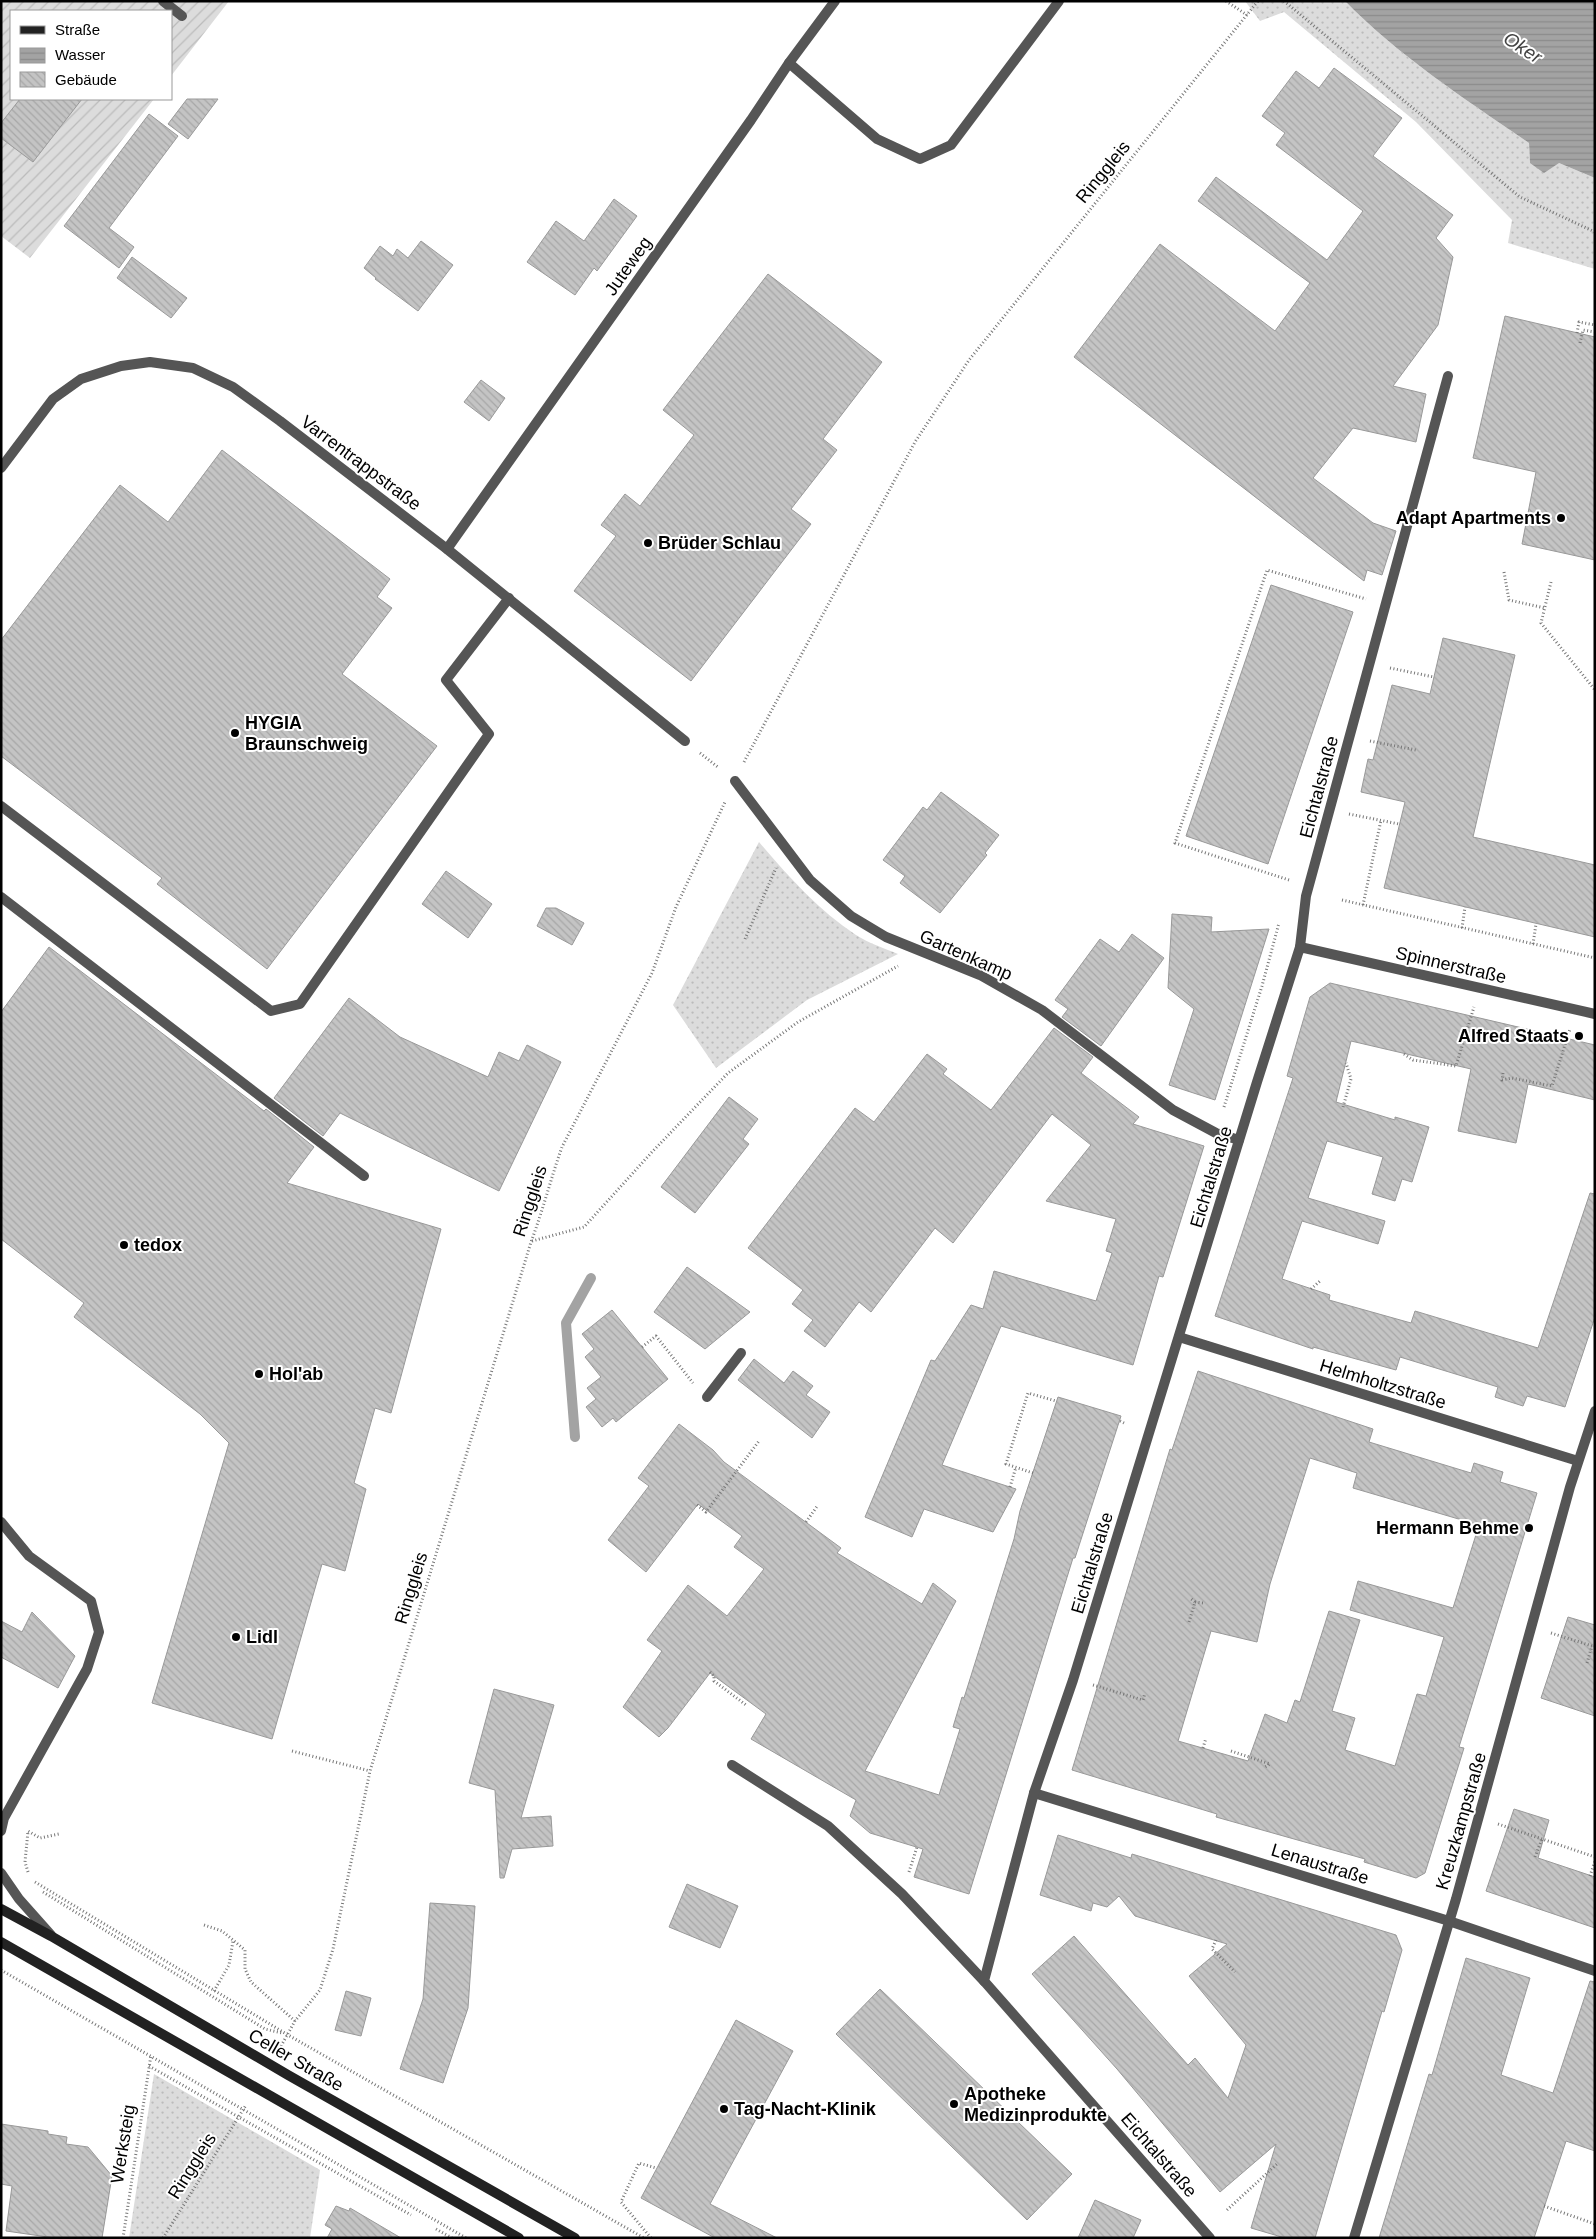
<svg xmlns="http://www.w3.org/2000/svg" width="1596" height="2239" viewBox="0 0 1596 2239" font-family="Arial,sans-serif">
  <defs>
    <pattern id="grass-dots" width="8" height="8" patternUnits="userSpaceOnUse" patternTransform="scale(1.25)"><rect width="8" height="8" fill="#dcdcdc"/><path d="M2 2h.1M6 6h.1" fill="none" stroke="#bbb" stroke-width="1.8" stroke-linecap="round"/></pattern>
    <pattern id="garden-furrows" width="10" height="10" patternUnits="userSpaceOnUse" patternTransform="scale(1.25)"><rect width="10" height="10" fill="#dcdcdc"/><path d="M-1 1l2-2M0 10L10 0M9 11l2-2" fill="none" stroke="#bbb"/></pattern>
    <pattern id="water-rules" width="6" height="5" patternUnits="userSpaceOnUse" patternTransform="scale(1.25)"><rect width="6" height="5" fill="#a3a3a3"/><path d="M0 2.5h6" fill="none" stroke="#8b8b8b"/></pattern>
    <pattern id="building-back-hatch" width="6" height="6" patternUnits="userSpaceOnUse" patternTransform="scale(1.25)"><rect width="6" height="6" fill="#c4c4c4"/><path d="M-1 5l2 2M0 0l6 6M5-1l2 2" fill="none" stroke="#a7a7a7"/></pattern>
  </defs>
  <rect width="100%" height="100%" fill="#fff"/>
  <g fill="url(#grass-dots)">
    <path d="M 1245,1 L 1345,1 C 1400,57 1465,99 1529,143 L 1530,163 L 1559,163 L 1595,178 L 1595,269 L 1508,243 L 1512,220 L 1416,122 L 1284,12 L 1260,21 Z"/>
    <path d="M 759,842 C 788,876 818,910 856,935 C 868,943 884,948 898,954 L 807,1000 L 716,1068 L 673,1005 Z"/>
    <path d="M 154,2074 L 320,2170 L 310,2238 L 129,2238 Z"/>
  </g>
  <path fill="url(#garden-furrows)" d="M 1,1 L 229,1 L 171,76 L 171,11 L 11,11 L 11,99 L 154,99 L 30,258 L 1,236 Z"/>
  <path fill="url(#water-rules)" d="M 1345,1 L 1595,1 L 1595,178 L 1559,163 L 1544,173 L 1530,163 L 1529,143 C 1465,99 1400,57 1345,1 Z"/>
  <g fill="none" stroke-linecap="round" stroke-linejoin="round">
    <path stroke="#a3a3a3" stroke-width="10" d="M 575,1437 L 566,1323 L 591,1278"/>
  </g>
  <g fill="url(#building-back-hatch)" stroke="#999" fill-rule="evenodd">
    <path d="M 1334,68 L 1402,118 L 1373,156 L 1453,215 L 1436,238 L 1453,257 L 1438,325 L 1393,386 L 1426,394 L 1416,442 L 1353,428 L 1313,478 L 1373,523 L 1396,531 L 1382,575 L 1367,570 L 1364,581 L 1074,357 L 1160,244 L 1275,331 L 1310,283 L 1198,201 L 1216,177 L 1327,260 L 1363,211 L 1276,145 L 1285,133 L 1262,116 L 1296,71 L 1319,88 Z"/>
    <path d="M 20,99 L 82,99 L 33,162 L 1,138 L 1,123 Z"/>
    <path d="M 187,99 L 218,99 L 188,139 L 168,124 Z"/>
    <path d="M 149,114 L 178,136 L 109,228 L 134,247 L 119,268 L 64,226 Z"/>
    <path d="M 614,199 L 637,216 L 597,271 L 594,268 L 575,295 L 527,262 L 556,221 L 584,241 Z"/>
    <path d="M 421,241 L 453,265 L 418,311 L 375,279 L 376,278 L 364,268 L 380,246 L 393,256 L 397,249 L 408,258 Z"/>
    <path d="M 132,257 L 187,298 L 171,318 L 117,278 Z"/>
    <path d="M 768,274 L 882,362 L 823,439 L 837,450 L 791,509 L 811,524 L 691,681 L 574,591 L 616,536 L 601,525 L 625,494 L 640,506 L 694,435 L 663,410 Z"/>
    <path d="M 1505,316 L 1595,337 L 1595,560 L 1522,544 L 1536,472 L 1473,458 Z"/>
    <path d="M 481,380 L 505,398 L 489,421 L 464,402 Z"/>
    <path d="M 222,450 L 390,579 L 377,597 L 392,608 L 342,674 L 437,746 L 267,969 L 157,884 L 162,878 L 1,756 L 1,640 L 120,485 L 168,522 Z"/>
    <path d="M 1271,585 L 1353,612 L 1268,864 L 1186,836 Z"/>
    <path d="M 1443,638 L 1515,655 L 1473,837 L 1595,865 L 1595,937 L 1384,888 L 1405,802 L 1361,792 L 1368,759 L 1373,760 L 1392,685 L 1430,694 Z"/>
    <path d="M 941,792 L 999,835 L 985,853 L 987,855 L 940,913 L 900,883 L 905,876 L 883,860 L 923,807 L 927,810 Z"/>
    <path d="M 446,871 L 492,904 L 468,938 L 422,904 Z"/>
    <path d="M 546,908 L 556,908 L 584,923 L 572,945 L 537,926 Z"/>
    <path d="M 1172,914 L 1212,917 L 1211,932 L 1269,929 L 1215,1100 L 1169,1085 L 1194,1009 L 1168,988 Z"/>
    <path d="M 1132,934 L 1164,958 L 1101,1046 L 1062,1017 L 1068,1009 L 1055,1000 L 1100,939 L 1119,952 Z"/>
    <path d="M 49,947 L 264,1111 L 266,1109 L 314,1147 L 287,1183 L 441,1229 L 391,1413 L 375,1408 L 354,1483 L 366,1489 L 345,1571 L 322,1564 L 272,1739 L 152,1703 L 229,1443 L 200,1414 L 74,1317 L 84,1303 L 1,1239 L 1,1012 Z"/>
    <path d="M 1330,983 L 1595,1045 L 1595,1100 L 1528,1084 L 1516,1143 L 1458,1131 L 1471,1069 L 1351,1041 L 1336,1102 L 1395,1120 L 1395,1117 L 1429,1127 L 1412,1182 L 1402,1179 L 1395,1201 L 1372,1194 L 1383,1157 L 1327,1141 L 1308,1198 L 1385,1221 L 1378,1244 L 1302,1221 L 1282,1279 L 1330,1295 L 1329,1300 L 1411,1323 L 1415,1311 L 1538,1348 L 1590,1193 L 1595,1194 L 1595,1317 L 1565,1407 L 1527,1396 L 1523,1406 L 1495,1397 L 1498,1387 L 1400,1357 L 1396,1370 L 1313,1347 L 1313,1349 L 1215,1316 L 1293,1078 L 1287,1076 L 1310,997 Z"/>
    <path d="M 349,998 L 400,1037 L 488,1077 L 499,1052 L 519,1061 L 527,1045 L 561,1062 L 499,1191 L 340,1113 L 323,1136 L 274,1098 Z"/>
    <path d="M 1054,1028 L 1093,1057 L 1081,1073 L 1139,1117 L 1133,1124 L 1204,1146 L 1163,1277 L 1159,1276 L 1133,1365 L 1001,1326 L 942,1465 L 1016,1489 L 993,1532 L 924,1509 L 912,1537 L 865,1517 L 931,1360 L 935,1361 L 971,1305 L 983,1309 L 994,1271 L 1096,1301 L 1112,1253 L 1106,1251 L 1116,1219 L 1046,1201 L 1091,1145 L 1052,1114 L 953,1243 L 935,1228 L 871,1312 L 859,1302 L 825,1347 L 804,1331 L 813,1320 L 792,1304 L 803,1290 L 748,1248 L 855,1108 L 874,1122 L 927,1054 L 947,1069 L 943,1074 L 991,1110 Z"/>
    <path d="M 729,1097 L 758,1119 L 743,1139 L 749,1144 L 695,1213 L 661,1187 Z"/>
    <path d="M 687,1267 L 750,1312 L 705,1349 L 654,1312 Z"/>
    <path d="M 612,1310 L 668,1379 L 616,1422 L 613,1418 L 602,1427 L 586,1407 L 596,1399 L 587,1388 L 601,1377 L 585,1357 L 594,1349 L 582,1334 Z"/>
    <path d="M 754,1359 L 784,1383 L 793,1371 L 813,1386 L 806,1395 L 830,1412 L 812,1438 L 738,1380 Z"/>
    <path d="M 1198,1371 L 1373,1429 L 1369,1442 L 1471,1473 L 1474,1463 L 1503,1472 L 1500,1482 L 1537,1493 L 1459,1747 L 1464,1748 L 1425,1873 L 1416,1878 L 1364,1862 L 1365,1859 L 1216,1817 L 1217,1814 L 1072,1770 L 1170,1449 L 1172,1450 ZM 1310,1458 L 1357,1473 L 1353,1488 L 1479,1525 L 1453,1608 L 1358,1581 L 1350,1610 L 1444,1637 L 1426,1696 L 1417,1694 L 1395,1766 L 1345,1750 L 1355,1718 L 1332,1711 L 1360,1620 L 1329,1611 L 1300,1702 L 1295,1700 L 1287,1723 L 1265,1714 L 1248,1761 L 1178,1741 L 1211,1631 L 1257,1642 L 1270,1584 Z"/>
    <path d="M 1058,1397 L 1121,1416 L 1075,1558 L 1073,1558 L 969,1894 L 914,1877 L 923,1849 L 870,1833 L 850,1816 L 856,1800 L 751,1739 L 766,1714 L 710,1673 L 668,1728 L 659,1737 L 623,1707 L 662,1651 L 647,1640 L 688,1585 L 727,1616 L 764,1569 L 734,1547 L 742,1536 L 698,1504 L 646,1572 L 608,1540 L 649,1486 L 638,1478 L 679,1424 L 713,1450 L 724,1462 L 841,1548 L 837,1553 L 922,1604 L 933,1583 L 956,1601 L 865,1771 L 939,1795 L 960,1729 L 953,1727 L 962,1697 L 964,1698 L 1014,1539 L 1020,1511 Z"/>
    <path d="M 32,1612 L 75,1656 L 58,1688 L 1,1657 L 1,1621 L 22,1632 Z"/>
    <path d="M 1568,1617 L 1595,1625 L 1595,1716 L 1541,1698 Z"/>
    <path d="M 494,1689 L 554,1705 L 521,1818 L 551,1816 L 553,1846 L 512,1849 L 504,1878 L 500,1878 L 495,1790 L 469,1783 Z"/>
    <path d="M 1514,1809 L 1549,1820 L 1538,1858 L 1595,1877 L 1595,1928 L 1486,1891 Z"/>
    <path d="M 1058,1835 L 1131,1858 L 1132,1854 L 1396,1935 L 1402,1950 L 1384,2012 L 1382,2011 L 1315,2238 L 1285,2238 L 1251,2228 L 1276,2144 L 1220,2192 L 1117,2069 L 1032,1974 L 1074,1936 L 1188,2065 L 1195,2058 L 1228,2098 L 1246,2045 L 1189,1976 L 1227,1944 L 1135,1916 L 1119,1896 L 1107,1907 L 1093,1903 L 1091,1911 L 1040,1895 Z"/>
    <path d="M 687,1884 L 738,1906 L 720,1948 L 669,1927 Z"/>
    <path d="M 430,1903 L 475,1906 L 468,2008 L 443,2083 L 400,2069 L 423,1999 Z"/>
    <path d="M 1466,1958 L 1530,1978 L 1501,2075 L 1553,2093 L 1590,1981 L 1595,1982 L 1595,2151 L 1566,2141 L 1534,2238 L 1379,2238 L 1429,2074 L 1432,2075 Z"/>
    <path d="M 880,1989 L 1072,2174 L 1027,2220 L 836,2034 Z"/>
    <path d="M 346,1991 L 371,1998 L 361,2036 L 335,2030 Z"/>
    <path d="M 736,2020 L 793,2051 L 710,2204 L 777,2238 L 715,2238 L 641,2198 Z"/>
    <path d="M 1,2124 L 48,2131 L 48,2134 L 67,2137 L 66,2144 L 88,2147 L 112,2176 L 102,2238 L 55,2238 L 6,2231 L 12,2186 L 1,2184 Z"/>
    <path d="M 1095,2200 L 1141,2220 L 1133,2238 L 1078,2238 Z"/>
    <path d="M 336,2206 L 349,2211 L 350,2208 L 401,2238 L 327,2238 L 332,2229 L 325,2225 Z"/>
  </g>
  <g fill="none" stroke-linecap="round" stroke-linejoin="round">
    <g stroke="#777" stroke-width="3" stroke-dasharray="1 2.5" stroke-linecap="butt">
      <path d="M 1226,1 L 1247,15"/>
      <path d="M 1284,1 L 1520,197 L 1595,232"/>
      <path d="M 1577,333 L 1579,322 L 1595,325"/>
      <path d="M 1580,343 L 1583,330 L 1595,332"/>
      <path d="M 1504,572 L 1509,600 L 1545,608"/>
      <path d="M 1551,582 L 1541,623 L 1595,690"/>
      <path d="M 1390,668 L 1434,677"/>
      <path d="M 1370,741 L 1416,750"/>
      <path d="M 700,753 L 719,768"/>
      <path d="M 744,762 L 915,442 L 969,360 L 1258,1"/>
      <path d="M 1349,814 L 1399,824"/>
      <path d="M 1289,880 L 1175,843 L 1267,570 L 1366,599"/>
      <path d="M 1342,900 L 1595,958"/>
      <path d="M 1363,905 L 1381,820"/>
      <path d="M 1462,928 L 1465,907"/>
      <path d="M 745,939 L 776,868"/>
      <path d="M 1533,944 L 1536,924"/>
      <path d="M 1404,1054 L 1413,1060 L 1456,1066 L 1474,1007"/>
      <path d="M 1503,1073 L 1502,1080 L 1512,1078 L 1552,1086 L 1570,1029"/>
      <path d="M 1224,1107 L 1262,986 L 1279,923"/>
      <path d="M 1343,1107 L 1351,1079 L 1346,1063"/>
      <path d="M 532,1241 L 584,1227 L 652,1152 L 728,1073 L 798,1022 L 898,966"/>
      <path d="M 1311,1289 L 1320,1281"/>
      <path d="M 642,1347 L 656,1336 L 693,1383"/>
      <path d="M 1120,1421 L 1124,1423"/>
      <path d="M 1033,1473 L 1006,1464 L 1028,1393 L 1056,1401"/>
      <path d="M 1010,1487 L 1016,1467"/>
      <path d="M 697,1505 L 706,1512 L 759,1441"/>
      <path d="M 806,1522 L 818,1505"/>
      <path d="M 1195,1602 L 1203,1603"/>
      <path d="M 1189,1622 L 1195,1602 L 1190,1598"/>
      <path d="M 1551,1633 L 1595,1647"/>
      <path d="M 1587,1663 L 1592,1646"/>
      <path d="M 710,1672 L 714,1676 L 714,1681 L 746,1705"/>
      <path d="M 1093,1685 L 1143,1700 L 1145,1693"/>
      <path d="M 1203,1748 L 1206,1738"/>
      <path d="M 292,1751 L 370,1771"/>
      <path d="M 1231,1751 L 1270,1764 L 1265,1767"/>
      <path d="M 1498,1824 L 1595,1857"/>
      <path d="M 1535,1857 L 1542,1839"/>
      <path d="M 28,1872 L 25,1862 L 28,1831 L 40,1838 L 59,1834"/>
      <path d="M 909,1872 L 917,1847"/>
      <path d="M 1590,1876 L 1595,1861"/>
      <path d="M 35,1882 L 288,2035 L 644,2238"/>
      <path d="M 43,1892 L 265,2029 L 282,2033"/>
      <path d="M 204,1925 L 222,1931 L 245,1950 L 245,1969 L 251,1982 L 295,2021"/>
      <path d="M 1216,1940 L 1212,1949 L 1235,1972"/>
      <path d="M 1,1970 L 466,2238"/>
      <path d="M 214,1991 L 229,1965 L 233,1941"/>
      <path d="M 281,2046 L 295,2021 L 320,1990 L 333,1949 L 370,1771 L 531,1242 C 543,1210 551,1178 562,1147 L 652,973 L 676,907 L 725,802"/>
      <path d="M 149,2066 L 411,2215"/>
      <path d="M 1544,2206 L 1595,2224"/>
      <path d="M 1227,2210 L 1278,2163"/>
      <path d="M 436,2229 L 452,2238"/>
      <path d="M 123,2238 L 151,2055"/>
      <path d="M 163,2238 L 246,2105"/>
      <path d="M 651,2238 L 621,2202 L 639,2163 L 656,2168"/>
    </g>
    <g stroke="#555" stroke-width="10">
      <path d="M 163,1 L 182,16"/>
      <path d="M 789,63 L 877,139 L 920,159 L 951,145 L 1059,1"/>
      <path d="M 447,549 L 751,120 L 789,63 L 835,1"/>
      <path d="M 735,781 L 810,880 L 851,916 L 886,937 L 980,975 L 1042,1010 L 1173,1110 L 1216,1133 L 1239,1140"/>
      <path d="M 1,806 L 271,1011 L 300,1004 L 489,734 L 446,680 L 509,598"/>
      <path d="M 1,897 L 364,1176"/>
      <path d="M 1300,947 L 1306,896 L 1448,376"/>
      <path d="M 707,1397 L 741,1353"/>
      <path d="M 1,1522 L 29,1556 L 91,1601 L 99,1632 L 87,1669 L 4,1818 L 1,1831"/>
      <path d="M 1,1873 L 19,1899 L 51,1935"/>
    </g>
    <g stroke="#555" stroke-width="10">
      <path d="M 1,468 L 53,399 L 81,379 L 121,366 L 150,362 L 193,368 L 233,387 L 280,421 L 447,549 L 685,741"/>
      <path d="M 1179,1337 L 1578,1461"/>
      <path d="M 732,1765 L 828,1826 L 902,1894 L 984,1981"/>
      <path d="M 1034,1793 L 1449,1921 L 1595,1971"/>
      <path d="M 1210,2238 L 984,1981 L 1034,1793 L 1073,1680 L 1257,1082 L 1300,947 L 1595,1014"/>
      <path d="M 1354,2238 L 1456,1899 L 1570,1487 L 1595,1411"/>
    </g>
    <g stroke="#222" stroke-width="10">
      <path d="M 1,1909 L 51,1936 L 288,2075 L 575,2238"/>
      <path d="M 1,1942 L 519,2238"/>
    </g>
  </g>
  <g fill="#000" stroke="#fff" stroke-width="2">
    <circle cx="1561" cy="518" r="5"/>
    <circle cx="648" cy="543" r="5"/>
    <circle cx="235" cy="733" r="5"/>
    <circle cx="1579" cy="1036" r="5"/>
    <circle cx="124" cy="1245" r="5"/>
    <circle cx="259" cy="1374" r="5"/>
    <circle cx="1529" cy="1528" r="5"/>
    <circle cx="236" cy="1637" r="5"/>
    <circle cx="954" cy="2104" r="5"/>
    <circle cx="724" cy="2109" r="5"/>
  </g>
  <g text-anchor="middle" stroke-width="4" stroke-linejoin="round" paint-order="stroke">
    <g font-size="18" fill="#000" stroke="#fff">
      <text transform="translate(1103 172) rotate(-51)" y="6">Ringgleis</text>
      <text transform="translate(628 266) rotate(-55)" y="6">Juteweg</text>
      <text transform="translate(361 463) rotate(37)" y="6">Varrentrappstraße</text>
      <text transform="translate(1319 787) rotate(-75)" y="6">Eichtalstraße</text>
      <text transform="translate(966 955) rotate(24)" y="6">Gartenkamp</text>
      <text transform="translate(1451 965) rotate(13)" y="6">Spinnerstraße</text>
      <text transform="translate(1211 1177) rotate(-73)" y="6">Eichtalstraße</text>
      <text transform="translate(530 1201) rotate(-72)" y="6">Ringgleis</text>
      <text transform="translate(1383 1384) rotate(17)" y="6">Helmholtzstraße</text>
      <text transform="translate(1092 1563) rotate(-73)" y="6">Eichtalstraße</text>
      <text transform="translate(411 1588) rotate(-73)" y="6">Ringgleis</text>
      <text transform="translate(1461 1821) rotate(-74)" y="6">Kreuzkampstraße</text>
      <text transform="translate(1320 1864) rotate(17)" y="6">Lenaustraße</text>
      <text transform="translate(296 2060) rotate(30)" y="6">Celler Straße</text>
      <text transform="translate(123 2144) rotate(-81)" y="6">Werksteig</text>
      <text transform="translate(1159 2155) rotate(49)" y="6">Eichtalstraße</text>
      <text transform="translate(192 2166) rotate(-58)" y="6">Ringgleis</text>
    </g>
    <g font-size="18" font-weight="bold" fill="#000" stroke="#fff" text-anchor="start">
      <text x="1551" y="524" text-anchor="end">Adapt Apartments</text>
      <text x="658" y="549">Brüder Schlau</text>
      <text x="245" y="729">HYGIA<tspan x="245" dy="21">Braunschweig</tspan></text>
      <text x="1569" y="1042" text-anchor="end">Alfred Staats</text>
      <text x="134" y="1251">tedox</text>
      <text x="269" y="1380">Hol'ab</text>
      <text x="1519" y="1534" text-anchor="end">Hermann Behme</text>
      <text x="246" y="1643">Lidl</text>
      <text x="964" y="2100">Apotheke<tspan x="964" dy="21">Medizinprodukte</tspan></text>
      <text x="734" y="2115">Tag-Nacht-Klinik</text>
    </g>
    <g font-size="19" font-style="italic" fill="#444" stroke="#fff">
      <text transform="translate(1523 47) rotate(33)" y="7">Oker</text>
    </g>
  </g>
  <rect width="1596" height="2239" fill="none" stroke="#000000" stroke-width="5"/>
  <rect x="10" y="10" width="162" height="90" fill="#ffffff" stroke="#999999"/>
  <rect x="20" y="26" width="25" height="8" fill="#222222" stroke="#999999"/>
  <text x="55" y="35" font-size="15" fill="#000000">Straße</text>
  <rect x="20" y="48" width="25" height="15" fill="url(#water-rules)" stroke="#999999"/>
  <text x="55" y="60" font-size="15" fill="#000000">Wasser</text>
  <rect x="20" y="72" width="25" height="15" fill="url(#building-back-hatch)" stroke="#999999"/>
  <text x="55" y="85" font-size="15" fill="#000000">Gebäude</text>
</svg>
